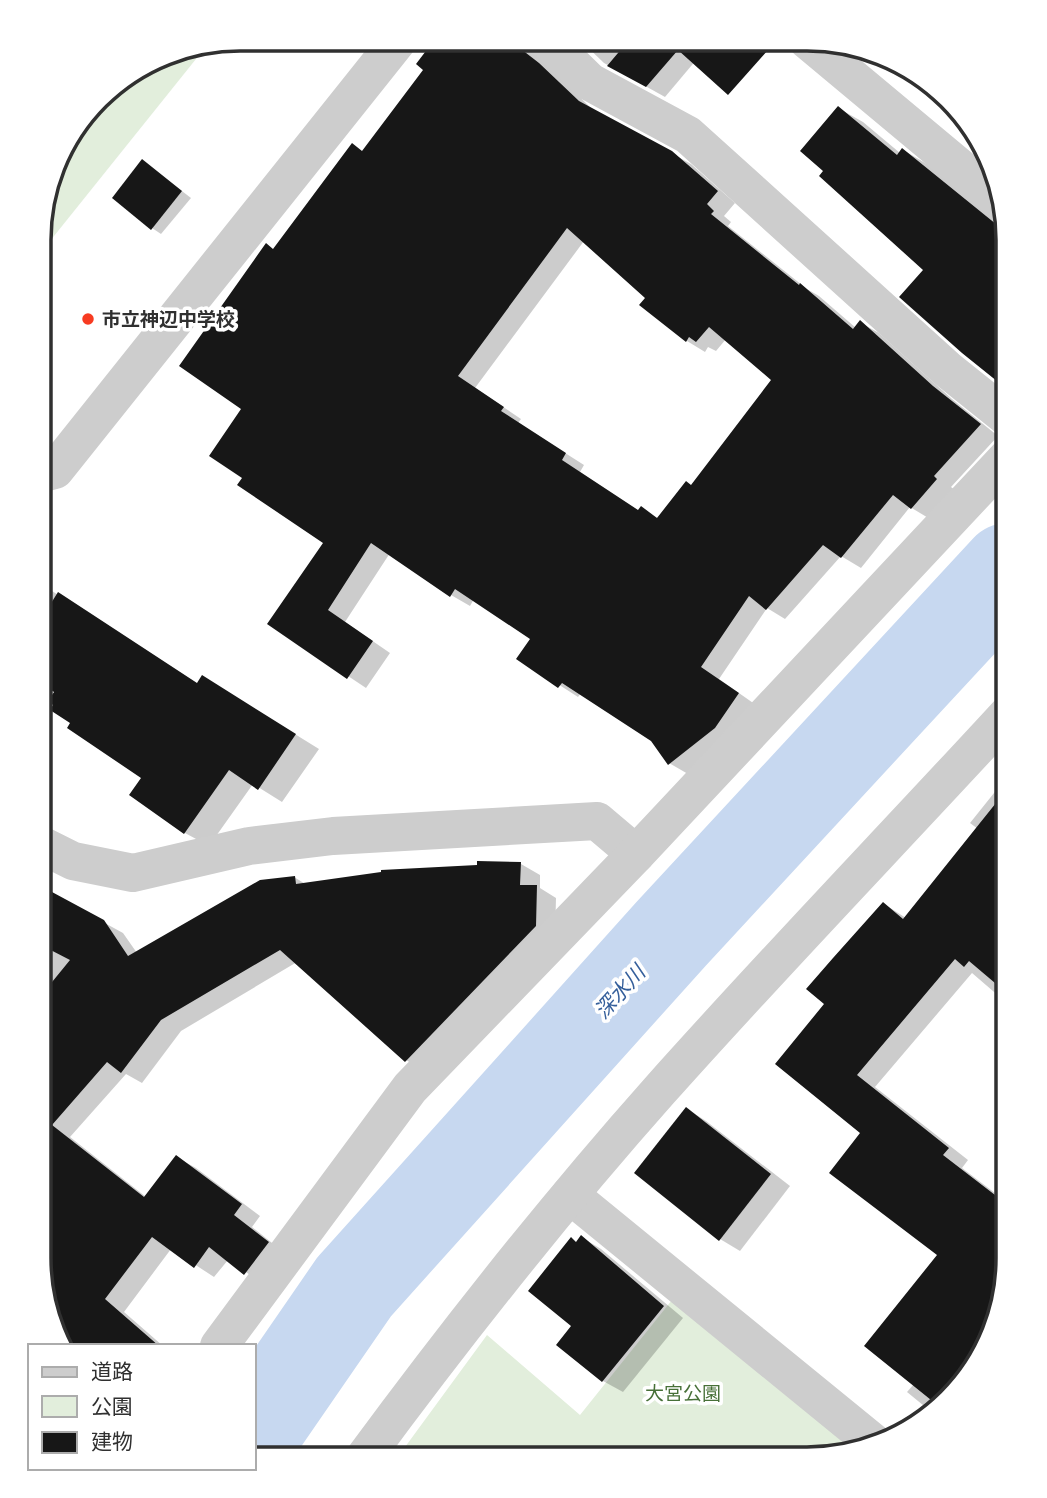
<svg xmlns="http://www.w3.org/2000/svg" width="1047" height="1498" viewBox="0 0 1047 1498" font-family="'Fira Sans','Noto Sans JP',sans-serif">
  <rect width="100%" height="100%" fill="#fff"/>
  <g fill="#e2eedc">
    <path d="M 208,44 L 42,251 L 40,250 L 40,213 L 65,140 L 107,88 L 175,49 Z"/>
    <path d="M 672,1300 L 855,1448 L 808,1459 L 397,1458 L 487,1335 L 580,1415 Z"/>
  </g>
  <g fill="#0003" fill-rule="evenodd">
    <path d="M 437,39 L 546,39 L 549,67 L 593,110 L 691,164 L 735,203 L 724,216 L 731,222 L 728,226 L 807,289 L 819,296 L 856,328 L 861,323 L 879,333 L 952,399 L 998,436 L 951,487 L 955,490 L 930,519 L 910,507 L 861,568 L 841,556 L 785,619 L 767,608 L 719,679 L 756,705 L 688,774 L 669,763 L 652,740 L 581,693 L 578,697 L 519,659 L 532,639 L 474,599 L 470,606 L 451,595 L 390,553 L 345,622 L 390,653 L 366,688 L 270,624 L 326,542 L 244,478 L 243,408 L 274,250 L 363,152 L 425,70 ZM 584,241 L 648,297 L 641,305 L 687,341 L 705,352 L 708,347 L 716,351 L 726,339 L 774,380 L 692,486 L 659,519 L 641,509 L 639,511 L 580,472 L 584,465 L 518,423 L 521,419 L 475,388 Z"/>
    <path d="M 580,40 L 713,40 L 665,97 L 604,63 Z"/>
    <path d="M 838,108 L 863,122 L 900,153 L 903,150 L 927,164 L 1006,229 L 1008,239 L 1008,388 L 963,352 L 925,270 L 826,170 Z"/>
    <path d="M 143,161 L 191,198 L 161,234 L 152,228 Z"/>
    <path d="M 52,591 L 198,684 L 227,692 L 319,749 L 282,802 L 253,784 L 209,846 L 185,833 L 143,778 L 72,722 L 56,692 L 39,680 L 40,610 Z"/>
    <path d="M 1006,778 L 1008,779 L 1008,1004 L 972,973 L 875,1087 L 968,1160 L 962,1168 L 1008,1203 L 1008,1272 L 974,1370 L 929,1410 L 907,1392 L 914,1384 L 939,1255 L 863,1133 L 827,1004 L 884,904 L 906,918 L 978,829 L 970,823 Z"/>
    <path d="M 521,864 L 540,875 L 540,888 L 556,898 L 555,937 L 426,1072 L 406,1060 L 297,962 L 181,1031 L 142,1083 L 126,1074 L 70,1137 L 146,1197 L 176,1157 L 196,1168 L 260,1216 L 252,1227 L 287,1255 L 265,1285 L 228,1260 L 214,1277 L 171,1249 L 124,1312 L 163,1346 L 59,1346 L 39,1259 L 39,887 L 123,933 L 137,953 L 294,877 L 307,885 Z"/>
    <path d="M 687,1109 L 706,1121 L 790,1186 L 740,1251 L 720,1239 Z"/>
    <path d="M 581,1237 L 601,1249 L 683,1318 L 623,1392 L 603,1381 L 574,1326 L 577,1243 Z"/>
  </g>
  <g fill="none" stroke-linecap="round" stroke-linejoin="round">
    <path stroke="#c7d8f0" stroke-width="94" d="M 254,1432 L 354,1287 L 671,934 L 1008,570"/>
  </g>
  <g fill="#171717" fill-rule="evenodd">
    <path d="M 435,39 L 508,39 L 539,63 L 579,101 L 672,151 L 718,191 L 707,204 L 714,211 L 711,214 L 799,285 L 800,283 L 853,329 L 860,320 L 933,386 L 981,424 L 934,476 L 937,479 L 911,509 L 893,495 L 841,558 L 823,545 L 766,610 L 749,596 L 701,667 L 739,693 L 715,728 L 668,765 L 651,741 L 562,683 L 558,688 L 516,659 L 530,639 L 455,589 L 450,597 L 371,543 L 328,610 L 373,641 L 347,679 L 267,624 L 323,543 L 237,485 L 242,478 L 209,456 L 241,409 L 179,366 L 266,243 L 273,249 L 352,143 L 362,151 L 423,70 L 416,64 ZM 567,228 L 645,298 L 639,305 L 686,342 L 689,337 L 696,342 L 709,327 L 771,380 L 691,485 L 686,481 L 657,518 L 641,506 L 638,510 L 562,460 L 566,453 L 501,411 L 504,407 L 458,376 Z"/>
    <path d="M 629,40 L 777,40 L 728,95 L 678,50 L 646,87 L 607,66 Z"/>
    <path d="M 838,106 L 897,155 L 902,148 L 1007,233 L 1008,390 L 962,353 L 899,297 L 923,270 L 819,176 L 823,171 L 800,151 Z"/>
    <path d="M 142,159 L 182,191 L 151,230 L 112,198 Z"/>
    <path d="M 58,592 L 197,683 L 202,675 L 296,734 L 258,790 L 229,770 L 184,834 L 129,795 L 141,778 L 67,728 L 70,723 L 50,710 L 53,705 L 48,701 L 54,692 L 39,682 L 40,621 Z"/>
    <path d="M 1008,788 L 1008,994 L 969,961 L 964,967 L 955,959 L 857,1075 L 949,1148 L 943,1155 L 1008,1205 L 1008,1272 L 974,1370 L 936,1404 L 864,1346 L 937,1255 L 829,1173 L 860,1133 L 775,1064 L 824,1004 L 806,989 L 833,958 L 883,902 L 903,919 Z"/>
    <path d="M 477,861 L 521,862 L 520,885 L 537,885 L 536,926 L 405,1062 L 280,950 L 161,1020 L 121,1073 L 107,1062 L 52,1125 L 144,1197 L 176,1155 L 242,1204 L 234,1215 L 269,1242 L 244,1275 L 209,1247 L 194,1268 L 152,1237 L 105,1299 L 159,1346 L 59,1346 L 38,1259 L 39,998 L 70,960 L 39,944 L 39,885 L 104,920 L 128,956 L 260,880 L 295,876 L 296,884 L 381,872 L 381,870 L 477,865 Z"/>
    <path d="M 686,1107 L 771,1174 L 719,1241 L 634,1173 Z"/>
    <path d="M 581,1235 L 664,1306 L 602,1382 L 556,1345 L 571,1326 L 528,1291 L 571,1237 L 576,1242 Z"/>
  </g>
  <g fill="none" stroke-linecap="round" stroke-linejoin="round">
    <g stroke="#cdcdcd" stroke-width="38">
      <path d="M 546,39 L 590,82 L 688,135 L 948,370 L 1008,418"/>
      <path d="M 807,40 L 1000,201"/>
      <path d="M 40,474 L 55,470 L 399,39"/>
      <path d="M 39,844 L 73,861 L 133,873 L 249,846 L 333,836 L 597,821 L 636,854"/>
      <path d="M 570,1195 L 875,1444"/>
      <path d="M 219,1346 L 410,1088 L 636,854 L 1008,457"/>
      <path d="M 364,1458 C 457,1332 555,1208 659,1091 C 773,963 892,840 1008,714"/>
    </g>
  </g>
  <circle fill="#f73b21" stroke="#fff" stroke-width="2.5" cx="88" cy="319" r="7"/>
  <g text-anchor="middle" stroke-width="7" stroke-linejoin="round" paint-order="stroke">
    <g font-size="19" font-weight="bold" fill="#303030" stroke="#fff" text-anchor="start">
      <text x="102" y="326">市立神辺中学校</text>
    </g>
    <g font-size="19" fill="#477038" stroke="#fff">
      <text x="683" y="1400">大宮公園</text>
    </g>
    <g font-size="21" font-style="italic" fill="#355f9b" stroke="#fff">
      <text transform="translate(620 992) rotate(-48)" y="7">深水川</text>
    </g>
  </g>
  <path d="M0 0H1047V1498H0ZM240 51H807A189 189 0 0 1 996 240V1258A189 189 0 0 1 807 1447H240A189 189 0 0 1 51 1258V240A189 189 0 0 1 240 51Z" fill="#fff" fill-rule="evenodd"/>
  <path fill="none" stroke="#303030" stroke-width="3.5" d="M240 51H807A189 189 0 0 1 996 240V1258A189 189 0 0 1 807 1447H240A189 189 0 0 1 51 1258V240A189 189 0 0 1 240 51Z"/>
  <rect x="28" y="1344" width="228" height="126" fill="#ffffff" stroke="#acacac" stroke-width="2"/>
  <rect x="42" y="1367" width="35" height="10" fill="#cdcdcd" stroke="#acacac" stroke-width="2"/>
  <text x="91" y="1379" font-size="21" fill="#303030">道路</text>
  <rect x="42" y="1396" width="35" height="21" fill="#e2eedc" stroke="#acacac" stroke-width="2"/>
  <text x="91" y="1414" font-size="21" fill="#303030">公園</text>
  <rect x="42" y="1432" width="35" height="21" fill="#171717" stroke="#acacac" stroke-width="2"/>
  <text x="91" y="1449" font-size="21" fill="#303030">建物</text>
</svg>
